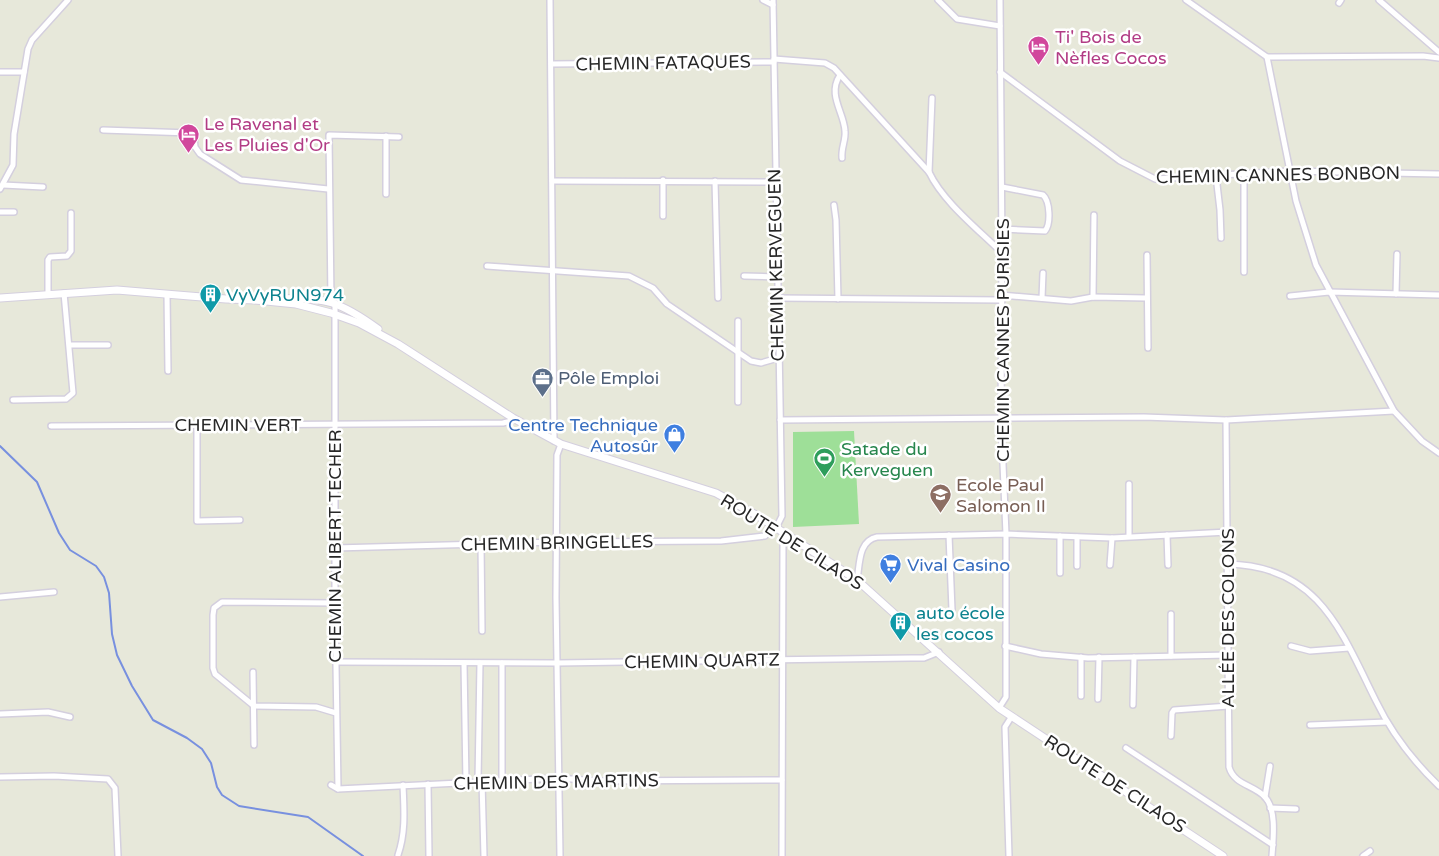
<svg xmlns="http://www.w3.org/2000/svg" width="1439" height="856" viewBox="0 0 1439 856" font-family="'Varela Round',sans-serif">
  <rect width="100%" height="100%" fill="#e7e8da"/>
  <path fill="#9edf98" d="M 854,431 L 859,524 L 793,527 L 793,432 Z"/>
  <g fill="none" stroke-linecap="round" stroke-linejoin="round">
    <path stroke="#7890df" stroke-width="2" d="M 0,446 L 37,482 L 59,533 L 70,550 L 96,566 L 104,577 L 109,593 L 112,634 L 117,655 L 132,686 L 153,720 L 187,738 L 202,749 L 211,763 L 217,787 L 222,795 L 239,806 L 308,817 L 363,856"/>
    <defs>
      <g id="minor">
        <path d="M 550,0 L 554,441"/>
        <path d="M 763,0 L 773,5"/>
        <path d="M 773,0 L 782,516 L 776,528"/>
        <path d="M 938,0 L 957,19 L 1000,26"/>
        <path d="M 1186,0 L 1267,57 L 1423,56 L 1439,58"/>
        <path d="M 1379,0 L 1439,52"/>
        <path d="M 1339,3 L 1341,0"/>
        <path d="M 1267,57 L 1296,201 L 1316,265 L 1394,411 L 1422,441 L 1439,453"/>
        <path d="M 774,59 L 825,63 L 834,68 L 929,172 C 943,202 979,230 1002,253"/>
        <path d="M 551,64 L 774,62"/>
        <path d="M 0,72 L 24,72"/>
        <path d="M 1000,72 L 1120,161 L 1155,179 L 1289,171 L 1439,174"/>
        <path d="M 840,75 C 827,95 844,112 845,131 C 846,140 841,148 842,158"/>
        <path d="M 103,130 L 190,133 L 194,137 L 195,147 L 200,154 L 241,180 L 328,189"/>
        <path d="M 386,136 L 386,194"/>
        <path d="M 929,172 L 932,98"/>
        <path d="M 1244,174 L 1244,272"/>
        <path d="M 1216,176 L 1220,210 L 1221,238"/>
        <path d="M 552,181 L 775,182"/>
        <path d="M 715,181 L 718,298"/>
        <path d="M 3,185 L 43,187"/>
        <path d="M 1002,187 L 1043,195 C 1050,201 1051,224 1045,231 L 1002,229"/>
        <path d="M 0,189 L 13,165 L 14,134 L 28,49 L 32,40 L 68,0"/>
        <path d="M 834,205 L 836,220 L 838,299"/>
        <path d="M 0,212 L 14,212"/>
        <path d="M 663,216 L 663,180"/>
        <path d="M 1147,255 L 1148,348"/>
        <path d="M 487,266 L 629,276 L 653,288 L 667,304 L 751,361 L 761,363 L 778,358"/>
        <path d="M 744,276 L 777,277"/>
        <path d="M 48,294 L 48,260 L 50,257 L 67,256 L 71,251 L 71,213"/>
        <path d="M 167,294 L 168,371"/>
        <path d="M 1396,294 L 1397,254"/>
        <path d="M 1001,295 L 1071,301 L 1093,297 L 1146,298"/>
        <path d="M 1290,296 L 1329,292 L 1439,295"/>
        <path d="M 1093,297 L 1094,215"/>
        <path d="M 777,298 L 1001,300"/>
        <path d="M 1042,298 L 1043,273"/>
        <path d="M 331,301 L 329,135 L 399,137"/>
        <path d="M 335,303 L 335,603 L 338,789"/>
        <path d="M 738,321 L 738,402"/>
        <path d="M 70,345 L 108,345"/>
        <path d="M 13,400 L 66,399 L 73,393 L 64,293"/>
        <path d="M 780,420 L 1144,417 L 1226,420 L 1394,411"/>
        <path d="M 1226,420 L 1229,767 C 1234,785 1254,785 1265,797 C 1277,810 1273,840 1272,856"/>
        <path d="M 197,425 L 197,521 L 240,520"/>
        <path d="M 51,426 L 503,423 L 511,421 L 513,418"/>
        <path d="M 949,535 L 952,610"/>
        <path d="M 1167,535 L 1168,565"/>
        <path d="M 1129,536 L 1129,484"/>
        <path d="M 481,544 L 482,631"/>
        <path d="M 335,548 L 558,542 L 721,541 L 765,536 L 773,525"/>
        <path d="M 1228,564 C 1319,566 1341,631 1376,701 C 1391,732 1414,762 1439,786"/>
        <path d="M 1110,565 L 1112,538"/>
        <path d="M 1077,566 L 1077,537"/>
        <path d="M 1060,573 L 1060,536"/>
        <path d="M 857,580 C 860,564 858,541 877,537 L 1006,534 L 1112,538 L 1228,532"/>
        <path d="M 0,597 L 54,592"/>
        <path d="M 335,603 L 222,602 L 214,608 L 213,615 L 213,668 L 215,674 L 254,706 L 316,707 L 336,713"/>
        <path d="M 1171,614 L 1171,656"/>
        <path d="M 1005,646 L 1041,654 L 1088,658 L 1229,655"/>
        <path d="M 1291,646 L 1310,651 L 1349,648"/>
        <path d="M 1081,657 L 1081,696"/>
        <path d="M 336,662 L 557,663 L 911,658 L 924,658 L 939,652"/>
        <path d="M 464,663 L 466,782"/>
        <path d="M 253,672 L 254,745"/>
        <path d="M 1098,699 L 1099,657"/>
        <path d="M 1133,705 L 1134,657"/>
        <path d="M 999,708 L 1006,697 L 1006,534 L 1001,417 L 1002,253 L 1000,0"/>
        <path d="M 0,714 L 48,712 L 70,717"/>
        <path d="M 1310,725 L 1387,722"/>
        <path d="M 1171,736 L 1172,713 L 1174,710 L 1229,706"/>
        <path d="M 1126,748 L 1273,845"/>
        <path d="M 0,777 L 54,776 L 108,779 L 115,788 L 118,856"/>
        <path d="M 502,780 L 502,663"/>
        <path d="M 478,781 L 480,663"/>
        <path d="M 482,781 L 484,856"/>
        <path d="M 428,784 L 429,856"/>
        <path d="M 331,785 L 338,789 L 559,778 L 596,781 L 782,780"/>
        <path d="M 1265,797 L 1270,766"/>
        <path d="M 1270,808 L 1296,809"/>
        <path d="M 398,855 C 406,832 404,809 403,785"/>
        <path d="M 560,856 L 556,598 L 557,455 L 561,444"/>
        <path d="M 782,856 L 783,541 L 787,534"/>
        <path d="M 1009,856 L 1005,727 L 1012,716"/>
        <path d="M 1363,856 L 1370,851"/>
      </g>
      <g id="secondary">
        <path d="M 0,298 L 117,290 L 226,299 L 259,300"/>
        <path d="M 277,299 C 324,296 341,302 378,329"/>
        <path d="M 256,300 L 296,304 L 331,313 L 359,323 L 398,344 L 513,418 L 561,444 L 716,493 L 758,516 L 857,580 L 999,708 L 1223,856"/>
      </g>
    </defs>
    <use href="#minor" stroke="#d4cfde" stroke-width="8"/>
    <use href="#secondary" stroke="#d4cfde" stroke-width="9"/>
    <use href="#minor" stroke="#fff" stroke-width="5"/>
    <use href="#secondary" stroke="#fff" stroke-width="7"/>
  </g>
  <defs>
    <symbol id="hotel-pin" viewBox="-11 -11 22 30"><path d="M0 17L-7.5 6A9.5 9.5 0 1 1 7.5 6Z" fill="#d1479c" stroke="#fff"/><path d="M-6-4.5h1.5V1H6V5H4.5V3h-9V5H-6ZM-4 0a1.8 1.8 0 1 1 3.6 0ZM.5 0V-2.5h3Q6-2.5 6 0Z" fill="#fff"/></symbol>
    <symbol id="building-pin" viewBox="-11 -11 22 30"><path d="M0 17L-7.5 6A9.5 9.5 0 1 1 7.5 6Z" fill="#0f9aa8" stroke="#fff"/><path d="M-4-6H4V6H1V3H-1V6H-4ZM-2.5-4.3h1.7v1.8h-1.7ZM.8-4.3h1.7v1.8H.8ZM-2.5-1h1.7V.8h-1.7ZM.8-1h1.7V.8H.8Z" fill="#fff"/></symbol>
    <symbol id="office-pin" viewBox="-11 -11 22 30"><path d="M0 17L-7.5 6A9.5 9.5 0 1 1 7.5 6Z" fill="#5c6f8a" stroke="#fff"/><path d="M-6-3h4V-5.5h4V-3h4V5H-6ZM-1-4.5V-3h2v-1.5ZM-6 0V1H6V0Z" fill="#fff"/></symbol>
    <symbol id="shop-pin" viewBox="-11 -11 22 30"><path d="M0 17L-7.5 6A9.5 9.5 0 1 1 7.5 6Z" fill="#3f7fe0" stroke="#fff"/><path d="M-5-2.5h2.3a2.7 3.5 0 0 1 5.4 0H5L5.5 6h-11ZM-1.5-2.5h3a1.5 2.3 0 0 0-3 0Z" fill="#fff"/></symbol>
    <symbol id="stadium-pin" viewBox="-11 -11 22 30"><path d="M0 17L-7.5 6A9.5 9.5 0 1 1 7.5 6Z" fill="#2e9e5b" stroke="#fff"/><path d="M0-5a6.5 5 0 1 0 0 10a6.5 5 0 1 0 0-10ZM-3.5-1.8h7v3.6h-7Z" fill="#fff"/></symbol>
    <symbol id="school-pin" viewBox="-11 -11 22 30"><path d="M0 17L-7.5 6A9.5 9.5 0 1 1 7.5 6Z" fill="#8d6e63" stroke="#fff"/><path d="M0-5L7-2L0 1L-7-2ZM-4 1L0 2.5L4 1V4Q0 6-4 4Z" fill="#fff"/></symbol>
    <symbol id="supermarket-pin" viewBox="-11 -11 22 30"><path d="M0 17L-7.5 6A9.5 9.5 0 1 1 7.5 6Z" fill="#3f7fe0" stroke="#fff"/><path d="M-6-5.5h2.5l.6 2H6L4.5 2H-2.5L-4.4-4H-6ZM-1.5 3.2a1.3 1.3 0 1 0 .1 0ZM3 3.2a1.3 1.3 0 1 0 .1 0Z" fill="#fff"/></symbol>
  </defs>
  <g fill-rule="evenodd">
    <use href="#hotel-pin" x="1026" y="34" width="25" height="34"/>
    <use href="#hotel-pin" x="176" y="122" width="25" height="34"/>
    <use href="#building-pin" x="198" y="282" width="25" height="34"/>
    <use href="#office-pin" x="530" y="366" width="25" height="34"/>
    <use href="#shop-pin" x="662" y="422" width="25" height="34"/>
    <use href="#stadium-pin" x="812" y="446" width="25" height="34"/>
    <use href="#school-pin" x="928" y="482" width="25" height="34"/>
    <use href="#supermarket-pin" x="878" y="552" width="25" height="34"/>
    <use href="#building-pin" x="888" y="610" width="25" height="34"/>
  </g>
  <g text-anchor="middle" stroke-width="5" stroke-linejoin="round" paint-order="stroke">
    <g font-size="18" fill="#b23c85" stroke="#fff" text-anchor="start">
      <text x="1055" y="43">Ti' Bois de<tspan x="1055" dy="21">Nèfles Cocos</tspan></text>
      <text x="204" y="130">Le Ravenal et<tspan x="204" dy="21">Les Pluies d'Or</tspan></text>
    </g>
    <g font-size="18" fill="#272727" stroke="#fff">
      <text transform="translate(663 63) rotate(-1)" y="6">CHEMIN FATAQUES</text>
      <text transform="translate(1278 175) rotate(-1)" y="6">CHEMIN CANNES BONBON</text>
      <text transform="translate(776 265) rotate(-91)" y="6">CHEMIN KERVEGUEN</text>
      <text transform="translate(1003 340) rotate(-90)" y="6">CHEMIN CANNES PURISIES</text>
      <text x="238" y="431">CHEMIN VERT</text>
      <text transform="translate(792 542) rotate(32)" y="6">ROUTE DE CILAOS</text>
      <text transform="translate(557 543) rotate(-1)" y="6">CHEMIN BRINGELLES</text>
      <text transform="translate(335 546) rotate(-90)" y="6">CHEMIN ALIBERT TECHER</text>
      <text transform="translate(1228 618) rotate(-90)" y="6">ALLÉE DES COLONS</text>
      <text transform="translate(702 661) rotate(-1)" y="6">CHEMIN QUARTZ</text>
      <text transform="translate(556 782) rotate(-1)" y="6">CHEMIN DES MARTINS</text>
      <text transform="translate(1115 784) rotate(33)" y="6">ROUTE DE CILAOS</text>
    </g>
    <g font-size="18" fill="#0d838f" stroke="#fff" text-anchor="start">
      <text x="226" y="301">VyVyRUN974</text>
      <text x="916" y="619">auto école<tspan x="916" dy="21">les cocos</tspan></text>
    </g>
    <g font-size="18" fill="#4e5e75" stroke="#fff" text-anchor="start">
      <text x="558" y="384">Pôle Emploi</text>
    </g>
    <g font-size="18" fill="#366cbe" stroke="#fff" text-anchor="end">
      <text x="658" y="431">Centre Technique<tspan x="658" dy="21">Autosûr</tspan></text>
      <text x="907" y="571" text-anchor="start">Vival Casino</text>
    </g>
    <g font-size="18" fill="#27864d" stroke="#fff" text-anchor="start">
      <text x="841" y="455">Satade du<tspan x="841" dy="21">Kerveguen</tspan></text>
    </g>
    <g font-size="18" fill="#785e54" stroke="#fff" text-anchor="start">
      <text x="956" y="491">Ecole Paul<tspan x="956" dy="21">Salomon II</tspan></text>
    </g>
  </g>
</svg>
